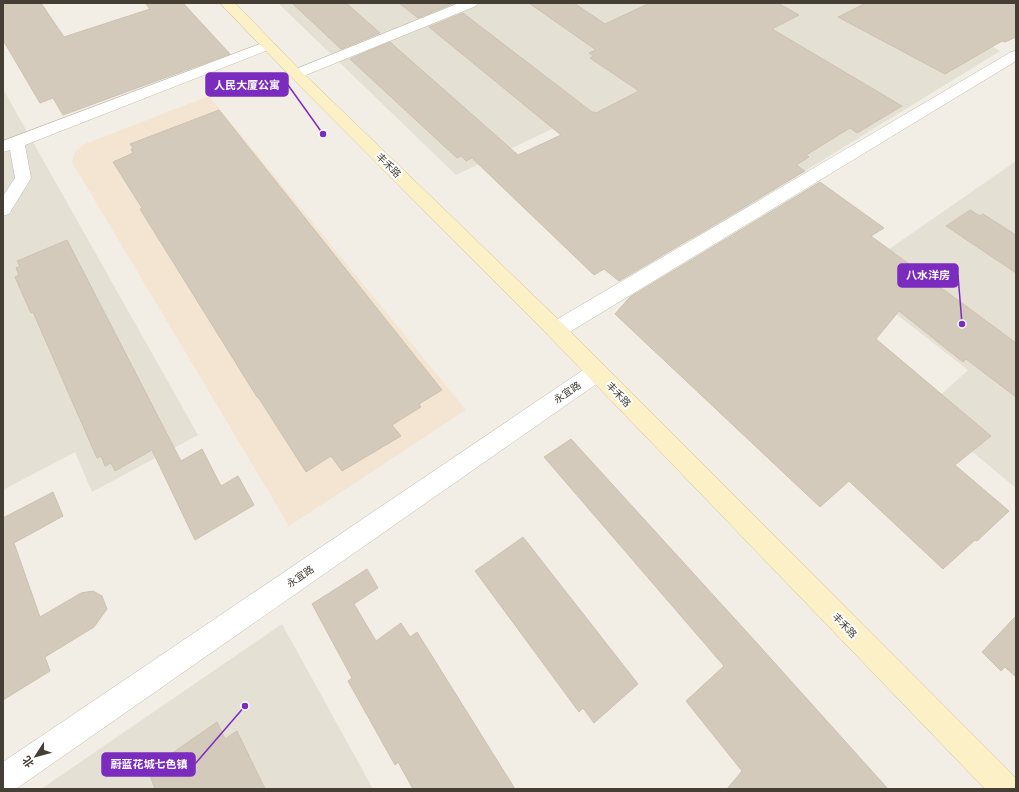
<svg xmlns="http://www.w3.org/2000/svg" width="1019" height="792" viewBox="0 0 1019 792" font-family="Rubik,'Noto Sans SC',sans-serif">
  <rect width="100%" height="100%" fill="#f2eee5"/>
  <g fill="#e5e0d4">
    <path d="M 278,3 L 970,3 L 942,17 L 1000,51 L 693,240 L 554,128 L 456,175 Z"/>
    <path d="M 3,89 L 198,435 L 92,492 L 75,452 L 3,490 Z"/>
    <path d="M 1016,161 L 1016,488 L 923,411 L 968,370 L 849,277 Z"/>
    <path d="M 282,624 L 373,789 L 41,789 Z"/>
  </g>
  <path fill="#f3e5d1" d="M 209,96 L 466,410 L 289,526 L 72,162 L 75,152 L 85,144 Z"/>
  <g fill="#d3cabb" stroke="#cdc2af">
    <path d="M 3,3 L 41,3 L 64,37 L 150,9 L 145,3 L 183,3 L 230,54 L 63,115 L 53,98 L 40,103 L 3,40 Z"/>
    <path d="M 292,3 L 346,3 L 380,33 L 341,49 Z"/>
    <path d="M 399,3 L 450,3 L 452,4 L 418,18 Z"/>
    <path d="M 529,3 L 574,3 L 605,24 L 650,3 L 778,3 L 799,15 L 772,29 L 902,106 L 857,133 L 850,128 L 806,155 L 809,157 L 796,165 L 805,171 L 619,281 L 604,269 L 594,275 L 472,158 L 466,161 L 461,156 L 457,158 L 350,59 L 390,42 L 518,155 L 561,135 L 429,27 L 463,13 L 592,112 L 594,112 L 596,113 L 639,91 L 590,58 L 594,56 L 589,53 L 596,50 Z"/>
    <path d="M 866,3 L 1016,3 L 1016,37 L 1005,42 L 1002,41 L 945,74 L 838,17 Z"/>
    <path d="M 219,110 L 442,390 L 419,404 L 421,407 L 392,425 L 401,436 L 342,471 L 331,456 L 306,472 L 258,397 L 257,397 L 140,209 L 142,208 L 113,162 L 133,153 L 131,149 L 133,148 L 130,144 Z"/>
    <path d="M 820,182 L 884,228 L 871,236 L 1016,343 L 1016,397 L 966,359 L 963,362 L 899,311 L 876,339 L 991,436 L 955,465 L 1009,511 L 977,541 L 975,540 L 943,569 L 849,481 L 820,507 L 615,314 L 630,297 Z"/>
    <path d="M 970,210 L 980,216 L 983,214 L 1016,235 L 1016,273 L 946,226 Z"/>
    <path d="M 67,240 L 181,461 L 202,449 L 221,486 L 238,476 L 254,505 L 195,540 L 152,450 L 115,471 L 111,463 L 105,466 L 101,456 L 97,458 L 33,312 L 31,313 L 15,277 L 19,275 L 16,268 L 20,266 L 17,261 Z"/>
    <path d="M 571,439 L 755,641 L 888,789 L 727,789 L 742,771 L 686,701 L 724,666 L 544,457 Z"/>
    <path d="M 53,492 L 63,516 L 14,543 L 40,617 L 81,593 L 93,591 L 102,596 L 107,609 L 94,627 L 45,657 L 50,671 L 3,700 L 3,518 Z"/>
    <path d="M 523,537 L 638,684 L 594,723 L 583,708 L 579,712 L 475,571 Z"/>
    <path d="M 367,569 L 378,588 L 354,604 L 376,641 L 401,623 L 410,637 L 417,632 L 515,789 L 413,789 L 398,762 L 395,765 L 348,681 L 352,678 L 312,604 Z"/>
    <path d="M 1016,616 L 1016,677 L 1005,667 L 1001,671 L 982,652 Z"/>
    <path d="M 217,722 L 225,739 L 237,731 L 265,789 L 155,789 L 148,770 Z"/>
  </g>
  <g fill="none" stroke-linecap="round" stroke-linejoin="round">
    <defs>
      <g id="minor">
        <path d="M 459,3 L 478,3 L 476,6 L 301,77 L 296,78 L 291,77 L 289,74 L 291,71 Z"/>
        <path d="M 268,41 L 273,42 L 275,45 L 273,48 L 25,145 L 31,178 L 9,214 L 3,216 L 3,196 L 15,178 L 10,150 L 3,152 L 3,141 Z"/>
        <path d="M 1016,51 L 1016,61 L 563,336 L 556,338 L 549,336 L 546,330 L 549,324 L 1011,52 Z"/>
      </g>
      <path id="tertiary" d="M 597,363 L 605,366 L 608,372 L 605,378 L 16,789 L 3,789 L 3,762 L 589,366 Z"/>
      <path id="secondary" d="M 220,3 L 235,3 L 301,71 L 563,324 L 1016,778 L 1016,789 L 985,789 L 549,336 L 291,77 Z"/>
    </defs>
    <use href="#minor" stroke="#bfb9ab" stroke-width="1"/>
    <use href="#tertiary" stroke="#bfb9ab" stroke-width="1"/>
    <use href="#secondary" stroke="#cfc297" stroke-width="1"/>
    <use href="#minor" fill="#fff" fill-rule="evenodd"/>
    <use href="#tertiary" fill="#fff" fill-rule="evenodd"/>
    <use href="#secondary" fill="#fbf0c6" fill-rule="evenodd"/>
  </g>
  <g text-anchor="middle" stroke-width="4" stroke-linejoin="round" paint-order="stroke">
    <g font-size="10" fill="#443e35" stroke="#fff">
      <text transform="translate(389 165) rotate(45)" y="4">丰禾路</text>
      <text transform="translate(567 392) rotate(-34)" y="4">永宜路</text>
      <text transform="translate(619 394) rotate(46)" y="4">丰禾路</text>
      <text transform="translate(300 576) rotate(-34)" y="4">永宜路</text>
      <text transform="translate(845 625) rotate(46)" y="4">丰禾路</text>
    </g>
  </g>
  <path fill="none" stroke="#7b2cbf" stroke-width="1.5" d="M323 134L288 85M962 324L958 275M245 706L195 764"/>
  <g fill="#7b2cbf" stroke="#fff" stroke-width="1.5">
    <circle cx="323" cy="134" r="4"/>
    <circle cx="962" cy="324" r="4"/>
    <circle cx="245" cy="706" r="4"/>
  </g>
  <g fill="#7b2cbf" stroke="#7b2cbf" stroke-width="1.5">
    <rect x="206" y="73" width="82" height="23" rx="4"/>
    <rect x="898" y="264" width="60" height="23" rx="4"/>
    <rect x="102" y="753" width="93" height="23" rx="4"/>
  </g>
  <g font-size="11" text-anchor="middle" font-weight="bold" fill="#fff">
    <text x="247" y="89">人民大厦公寓</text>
    <text x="928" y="279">八水洋房</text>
    <text x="149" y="768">蔚蓝花城七色镇</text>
  </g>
  <rect width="1019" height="792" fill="none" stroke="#443e35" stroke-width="8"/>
  <g transform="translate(36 756) rotate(234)" stroke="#ffffff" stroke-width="3" paint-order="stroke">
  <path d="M0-3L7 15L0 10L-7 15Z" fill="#443e35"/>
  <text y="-6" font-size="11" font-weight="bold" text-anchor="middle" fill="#443e35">北</text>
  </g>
</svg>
